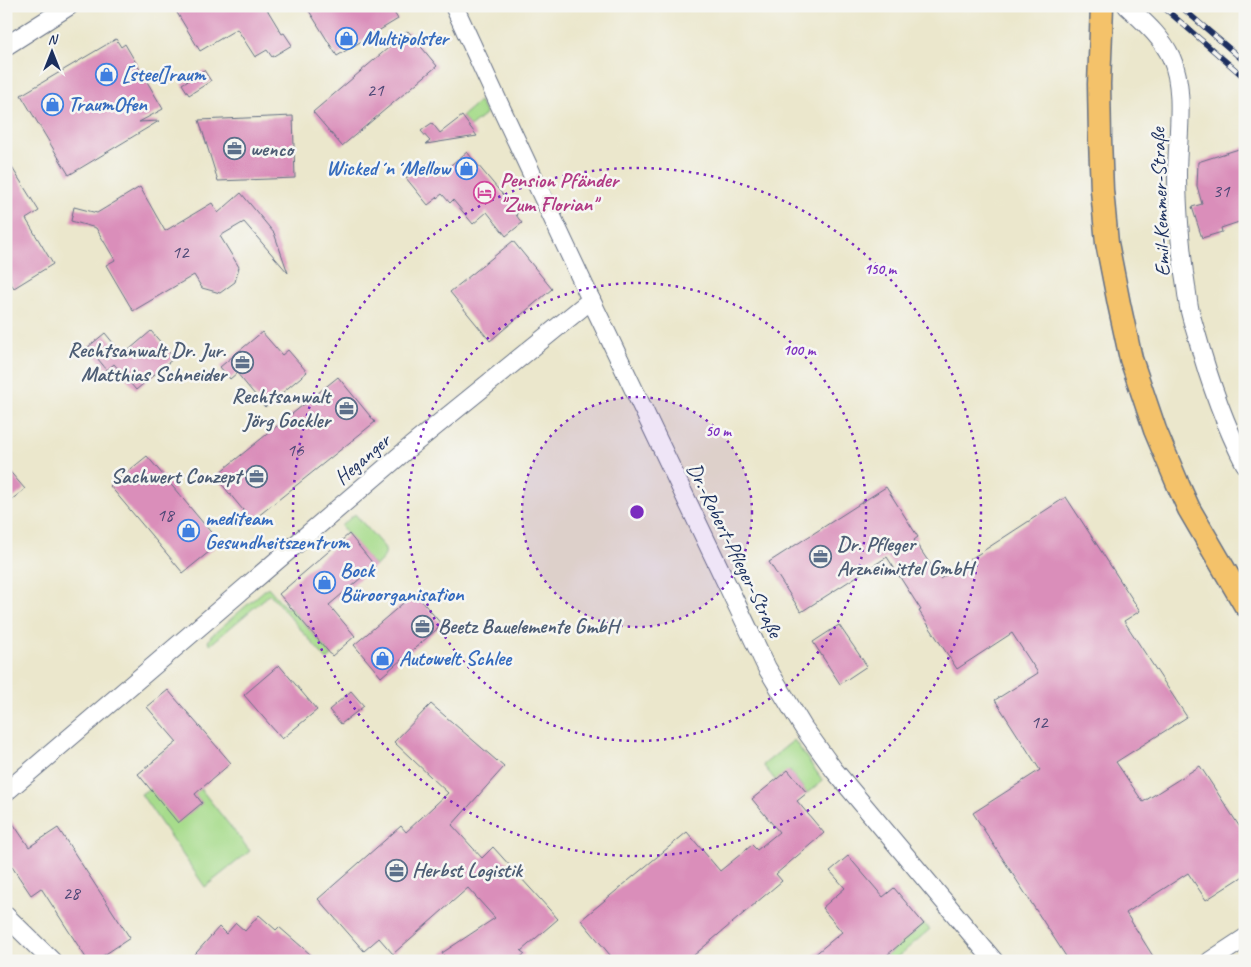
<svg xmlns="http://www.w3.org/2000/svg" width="1251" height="967" viewBox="0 0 1251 967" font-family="Caveat,sans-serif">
  <rect width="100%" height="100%" fill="#f6f6f2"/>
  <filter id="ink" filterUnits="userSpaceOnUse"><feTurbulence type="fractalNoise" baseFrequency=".02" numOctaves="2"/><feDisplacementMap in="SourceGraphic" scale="10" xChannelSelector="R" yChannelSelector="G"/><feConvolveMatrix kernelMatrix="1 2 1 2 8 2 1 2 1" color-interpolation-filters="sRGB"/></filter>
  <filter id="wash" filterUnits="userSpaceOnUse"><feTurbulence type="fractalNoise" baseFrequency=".0096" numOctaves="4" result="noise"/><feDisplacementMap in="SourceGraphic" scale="20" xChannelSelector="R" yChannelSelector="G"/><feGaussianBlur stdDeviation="1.12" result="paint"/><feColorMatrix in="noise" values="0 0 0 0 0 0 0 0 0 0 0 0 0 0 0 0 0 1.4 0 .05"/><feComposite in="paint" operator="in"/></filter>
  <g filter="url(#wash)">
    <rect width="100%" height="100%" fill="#ebe7cc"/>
    <g fill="#a7dc8c" stroke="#618675">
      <path d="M 479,101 L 486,114 L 470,127 L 462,116 Z"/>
      <path d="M 355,514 L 384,547 C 388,556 382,560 375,566 L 341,526 Z"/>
      <path d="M 268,587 L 286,608 L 290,607 L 332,656 L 327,660 L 270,594 L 210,645 L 208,642 L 211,636 Z"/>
      <path d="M 794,740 L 823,781 L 807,793 L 789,770 L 776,781 L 763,765 Z"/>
      <path d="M 169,749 L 250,851 L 205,887 L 141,794 L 150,788 L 178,822 L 202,803 L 161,754 Z"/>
      <path d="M 924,924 L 930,929 L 893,961 L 880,961 Z"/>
    </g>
    <g id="blocks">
      <g fill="#da8eba">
        <path d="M 173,6 L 265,6 L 282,34 L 284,33 L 292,45 L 272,57 L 267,50 L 255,57 L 237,29 L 200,51 Z"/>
        <path d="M 306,6 L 390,6 L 398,19 L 337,56 Z"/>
        <path d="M 408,31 L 437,66 L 342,146 L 313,112 Z"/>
        <path d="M 116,39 L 121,47 L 125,44 L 163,109 L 139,122 L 159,121 L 69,175 L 21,95 Z"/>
        <path d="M 204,70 L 211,81 L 189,95 L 182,84 Z"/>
        <path d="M 293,116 L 295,178 L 218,181 L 199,120 Z"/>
        <path d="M 462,116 L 477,136 L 426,144 L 430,141 L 421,131 L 426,127 L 432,123 L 440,133 Z"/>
        <path d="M 1245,147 L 1245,220 L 1221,228 L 1222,232 L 1202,238 L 1192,207 L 1202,204 L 1197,186 L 1198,162 Z"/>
        <path d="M 467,152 L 518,213 L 516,215 L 522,223 L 506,236 L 487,212 L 473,224 L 453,200 L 450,203 L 442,194 L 428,205 L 406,178 L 420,167 L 425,173 L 430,168 L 437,176 Z"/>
        <path d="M 6,158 L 39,211 L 26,219 L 53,264 L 14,288 L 6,276 Z"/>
        <path d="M 140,187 L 165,231 L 212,203 L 218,213 L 241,193 L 274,233 L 288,273 L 244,222 L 220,236 L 239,267 L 235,282 L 220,293 L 202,288 L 194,275 L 133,311 L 106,265 L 115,260 L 96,228 L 71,221 L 74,207 L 97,213 Z"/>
        <path d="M 513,241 L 552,289 L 490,341 L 450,292 Z"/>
        <path d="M 151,331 L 174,358 L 136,390 L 114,364 L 107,370 L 88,347 L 105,333 L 123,355 Z"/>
        <path d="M 262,332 L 282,355 L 288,350 L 307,372 L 265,407 L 237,373 L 230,379 L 220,367 Z"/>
        <path d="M 338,377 L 375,422 L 252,521 L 215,476 Z"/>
        <path d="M 147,456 L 220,543 L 183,573 L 110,486 Z"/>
        <path d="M 6,467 L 25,489 L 6,504 Z"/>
        <path d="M 886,487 L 918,537 L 914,540 L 940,579 L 1066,497 L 1140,611 L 1124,621 L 1187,717 L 1116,762 L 1143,802 L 1200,766 L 1245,835 L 1245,875 L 1206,900 L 1188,873 L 1126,913 L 1156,961 L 1069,961 L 973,813 L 1040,770 L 995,700 L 1038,673 L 1012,633 L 957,669 L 919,611 L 921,610 L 887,557 L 801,612 L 769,562 Z"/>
        <path d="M 349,534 L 375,566 L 329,605 L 355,636 L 332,656 L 279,594 Z"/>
        <path d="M 415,593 L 442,625 L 381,677 L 354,645 Z"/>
        <path d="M 839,625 L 867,666 L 840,684 L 813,642 Z"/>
        <path d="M 279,665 L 317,710 L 282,739 L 244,695 Z"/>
        <path d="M 168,690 L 231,763 L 195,794 L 202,803 L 178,823 L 138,774 L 177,742 L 147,707 Z"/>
        <path d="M 351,691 L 364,706 L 341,724 L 329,710 Z"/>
        <path d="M 431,704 L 504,767 L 452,825 L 482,858 L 493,847 L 558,919 L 521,951 L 525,954 L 514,961 L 447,961 L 442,953 L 495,918 L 468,888 L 393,954 L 379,938 L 364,951 L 318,899 L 401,826 L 406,832 L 448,793 L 394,742 Z"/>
        <path d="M 788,770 L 807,793 L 797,801 L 824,833 L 776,874 L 782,881 L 687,961 L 615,961 L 581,920 L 687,832 L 720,871 L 752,845 L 757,850 L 779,832 L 752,799 Z"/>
        <path d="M 6,813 L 29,847 L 58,828 L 130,938 L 95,961 L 88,961 L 41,888 L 31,895 L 6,858 Z"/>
        <path d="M 848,856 L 883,897 L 894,888 L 924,924 L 880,961 L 807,961 L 842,932 L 822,908 L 845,888 L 830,871 Z"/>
        <path d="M 259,915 L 276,930 L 279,927 L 318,961 L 189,961 L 219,927 L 226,934 L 236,923 L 245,931 Z"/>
      </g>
    </g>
  </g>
  <g filter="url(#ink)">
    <use href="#blocks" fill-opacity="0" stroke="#646f84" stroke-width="1"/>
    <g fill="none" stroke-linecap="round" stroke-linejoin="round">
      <defs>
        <g id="minor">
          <path d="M 454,6 L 501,108 L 591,300 L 767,668 L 803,727 L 834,770 L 994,961"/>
          <path d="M 1127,6 C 1144,22 1161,36 1171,57 C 1186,89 1177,140 1177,174 C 1177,207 1180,240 1184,273 C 1186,284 1187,296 1189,307 C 1191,317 1194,326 1197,336 C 1209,380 1224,423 1245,464"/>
          <path d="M 6,46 L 69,6"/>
          <path d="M 6,792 L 411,446 L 591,300"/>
          <path d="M 6,916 L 52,961"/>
          <path d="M 1210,961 L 1245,938"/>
        </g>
        <path id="major" d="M 1102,6 L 1099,84 L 1100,139 L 1102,190 L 1107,243 L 1119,304 L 1131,359 L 1155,430 L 1179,487 L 1189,509 L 1245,605"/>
      </defs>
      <use href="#minor" stroke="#646f84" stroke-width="20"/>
      <use href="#major" stroke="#646f84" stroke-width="25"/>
      <use href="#minor" stroke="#fff" stroke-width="18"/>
      <use href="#major" stroke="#f4c26a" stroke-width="22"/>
      <defs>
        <g id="rail">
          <path d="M 1162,6 L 1245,78"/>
          <path d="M 1180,6 L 1245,62"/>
        </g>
      </defs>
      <use href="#rail" stroke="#1b2f5e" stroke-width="5.5"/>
      <use href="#rail" stroke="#f6f6f2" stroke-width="4" stroke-dasharray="11" stroke-linecap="butt"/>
    </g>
  </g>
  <circle cx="637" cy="512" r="115" fill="#7b2cbf" fill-opacity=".12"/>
  <g fill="none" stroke="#7b2cbf" stroke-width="2.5" stroke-dasharray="2.5 5">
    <circle cx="637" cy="512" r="115"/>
    <circle cx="637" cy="512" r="229"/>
    <circle cx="637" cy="512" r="344"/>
  </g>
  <defs>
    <symbol id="shop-ring" viewBox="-11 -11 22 22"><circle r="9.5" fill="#f6f6f2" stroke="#3f7fe0" stroke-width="1.5"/><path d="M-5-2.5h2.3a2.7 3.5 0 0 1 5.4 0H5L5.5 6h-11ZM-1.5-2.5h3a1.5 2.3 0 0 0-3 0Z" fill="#3f7fe0"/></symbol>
    <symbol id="office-ring" viewBox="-11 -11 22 22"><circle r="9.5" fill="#f6f6f2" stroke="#5c6f8a" stroke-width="1.5"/><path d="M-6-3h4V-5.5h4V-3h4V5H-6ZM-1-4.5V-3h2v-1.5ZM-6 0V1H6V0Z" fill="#5c6f8a"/></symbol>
    <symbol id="hotel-ring" viewBox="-11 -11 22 22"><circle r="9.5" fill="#f6f6f2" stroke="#d1479c" stroke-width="1.5"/><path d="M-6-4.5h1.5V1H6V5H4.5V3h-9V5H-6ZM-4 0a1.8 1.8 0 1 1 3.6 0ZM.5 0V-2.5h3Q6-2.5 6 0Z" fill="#d1479c"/></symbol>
  </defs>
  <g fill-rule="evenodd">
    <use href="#shop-ring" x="334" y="26" width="25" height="25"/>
    <use href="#shop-ring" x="94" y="62" width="25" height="25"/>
    <use href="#shop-ring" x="40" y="92" width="25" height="25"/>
    <use href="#office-ring" x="222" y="136" width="25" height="25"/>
    <use href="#shop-ring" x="454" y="156" width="25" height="25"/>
    <use href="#hotel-ring" x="472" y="180" width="25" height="25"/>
    <use href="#office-ring" x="230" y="350" width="25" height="25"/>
    <use href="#office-ring" x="334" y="396" width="25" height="25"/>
    <use href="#office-ring" x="244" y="464" width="25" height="25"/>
    <use href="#shop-ring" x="176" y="518" width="25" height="25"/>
    <use href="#office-ring" x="808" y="544" width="25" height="25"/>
    <use href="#shop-ring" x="312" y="570" width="25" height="25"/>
    <use href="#office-ring" x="410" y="614" width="25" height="25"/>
    <use href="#shop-ring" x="370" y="646" width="25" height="25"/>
    <use href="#office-ring" x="384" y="858" width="25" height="25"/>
  </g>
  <g text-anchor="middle" stroke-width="5" stroke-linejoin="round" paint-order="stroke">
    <g font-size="19" fill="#4b4775">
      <text x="375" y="96">21</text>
      <text x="1221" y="197">31</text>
      <text x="180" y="258">12</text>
      <text x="295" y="456">16</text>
      <text x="165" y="521">18</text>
      <text x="1039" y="728">12</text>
      <text x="71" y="899">28</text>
    </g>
    <g font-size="21" font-weight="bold" fill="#366cbe" stroke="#f6f6f2" text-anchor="start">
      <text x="362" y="45">Multipolster</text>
      <text x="122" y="81">[steel]raum</text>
      <text x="68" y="111">TraumOfen</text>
      <text x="450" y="175" text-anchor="end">Wicked´n´Mellow</text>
      <text x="205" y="525">mediteam<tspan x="205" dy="24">Gesundheitszentrum</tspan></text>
      <text x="340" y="577">Bock<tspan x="340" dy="24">Büroorganisation</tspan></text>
      <text x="399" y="665">Autowelt Schlee</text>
    </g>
    <g font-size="21" font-weight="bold" fill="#4e5e75" stroke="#f6f6f2" text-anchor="start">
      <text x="250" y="156">wenco</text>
      <text x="226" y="357" text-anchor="end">Rechtsanwalt Dr. Jur.<tspan x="226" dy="24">Matthias Schneider</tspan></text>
      <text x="330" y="403" text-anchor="end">Rechtsanwalt<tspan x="330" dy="24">Jörg Gockler</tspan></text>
      <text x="241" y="483" text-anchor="end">Sachwert Conzept</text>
      <text x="837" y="551">Dr. Pfleger<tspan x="837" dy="24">Arzneimittel GmbH</tspan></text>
      <text x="438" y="633">Beetz Bauelemente GmbH</text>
      <text x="412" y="877">Herbst Logistik</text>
    </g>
    <g font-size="21" font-weight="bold" fill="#b23c85" stroke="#f6f6f2" text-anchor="start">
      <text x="500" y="187">Pension Pfänder<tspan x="500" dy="24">"Zum Florian"</tspan></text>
    </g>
    <g font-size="21" fill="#1b2f5e" stroke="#f6f6f2">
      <text transform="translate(1160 202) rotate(-92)" y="7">Emil-Kemmer-Straße</text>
      <text transform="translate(362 459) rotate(-41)" y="7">Heganger</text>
      <text transform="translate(735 550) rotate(64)" y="7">Dr.-Robert-Pfleger-Straße</text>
    </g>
  </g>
  <circle cx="637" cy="512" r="8" fill="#7b2cbf" stroke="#f6f6f2" stroke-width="2.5"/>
  <g font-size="15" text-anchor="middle" font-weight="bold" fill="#7b2cbf" stroke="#f6f6f2" stroke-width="5" stroke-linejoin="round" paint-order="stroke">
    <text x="880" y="274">150 m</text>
    <text x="799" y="355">100 m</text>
    <text x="718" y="436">50 m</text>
  </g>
  <rect width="1251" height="967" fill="none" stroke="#f6f6f2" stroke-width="25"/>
  <g transform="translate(52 52)" stroke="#f6f6f2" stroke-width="4" paint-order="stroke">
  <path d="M0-4L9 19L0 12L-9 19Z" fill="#1b2f5e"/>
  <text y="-8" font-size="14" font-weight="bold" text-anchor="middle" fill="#1b2f5e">N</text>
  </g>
</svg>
